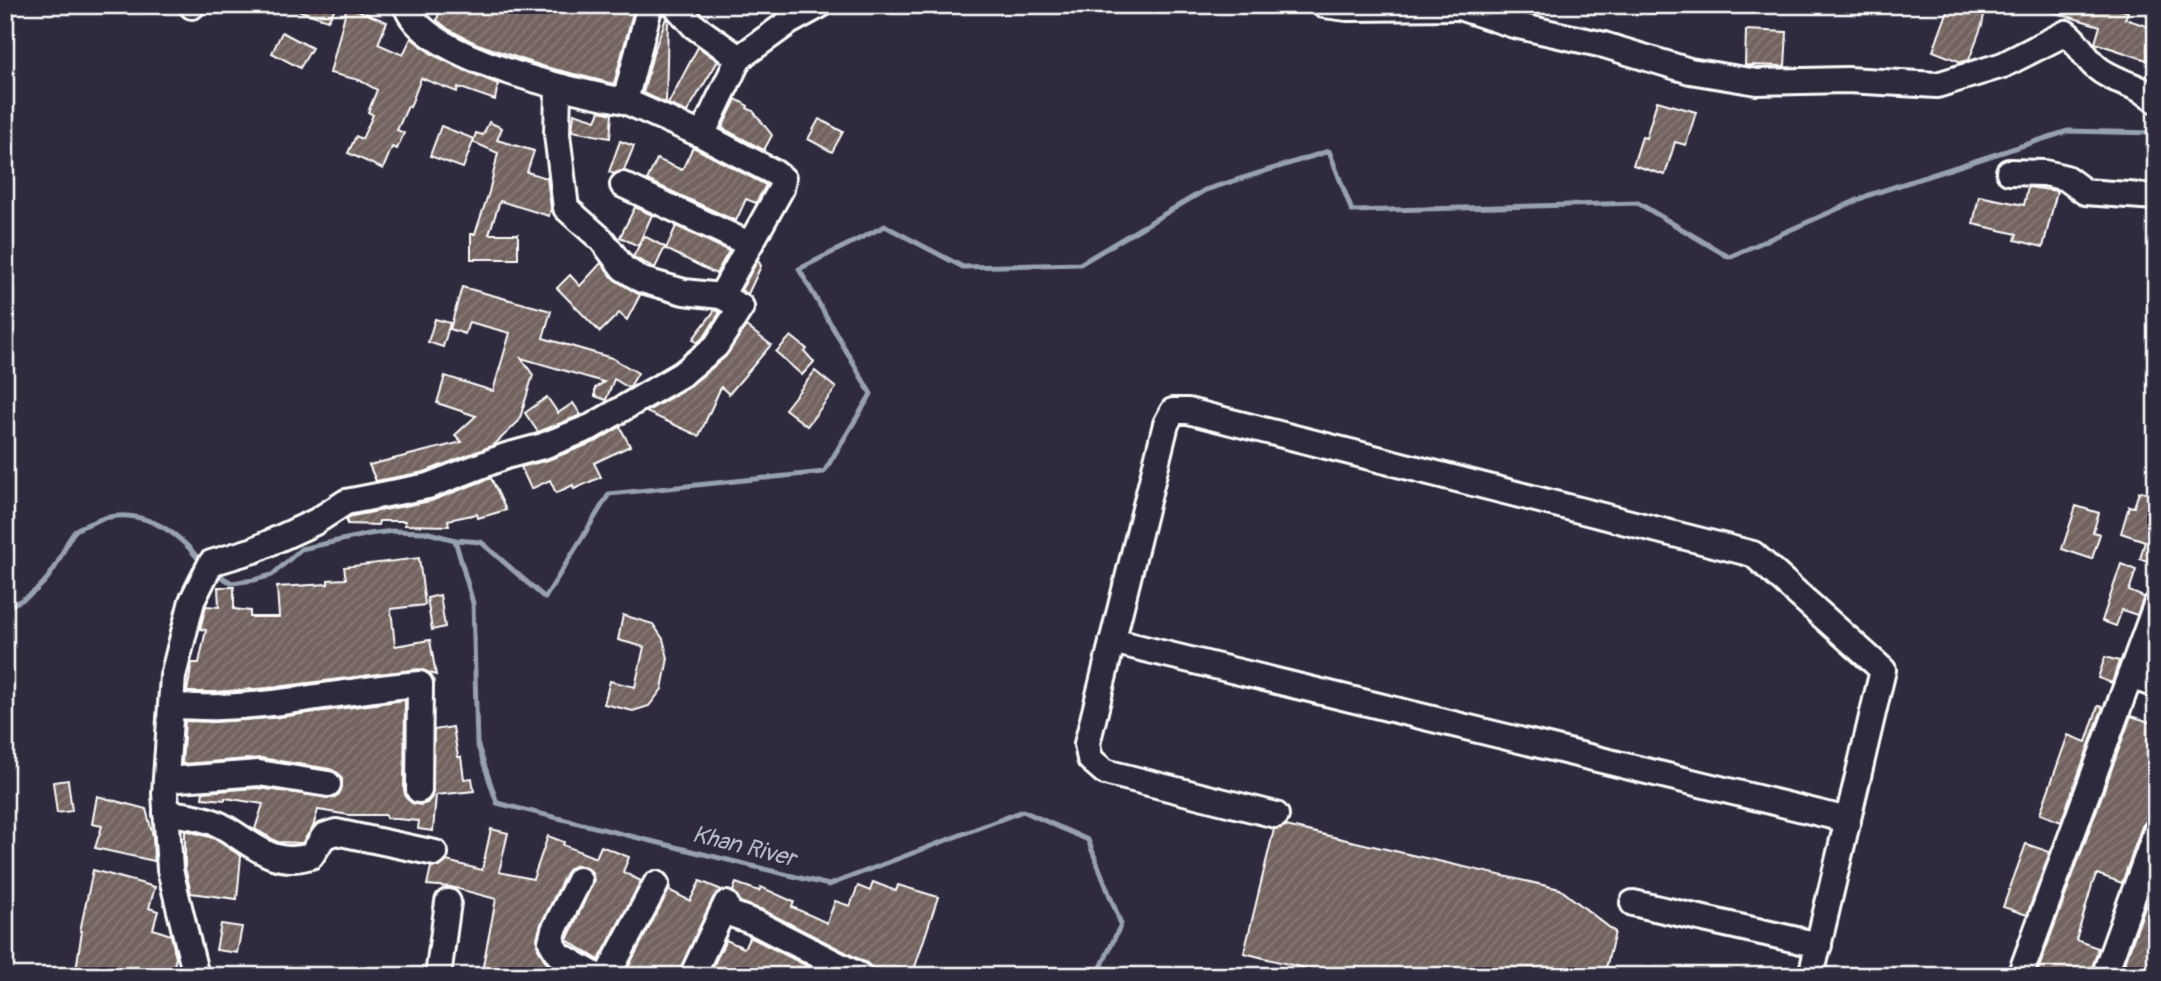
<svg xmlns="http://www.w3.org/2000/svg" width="2161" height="981" viewBox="0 0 2161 981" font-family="Pangolin,sans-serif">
  <defs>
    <pattern id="building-hatch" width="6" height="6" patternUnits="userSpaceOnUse" patternTransform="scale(1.75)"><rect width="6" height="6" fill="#72635f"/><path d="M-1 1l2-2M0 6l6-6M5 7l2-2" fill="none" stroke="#877a77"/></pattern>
  </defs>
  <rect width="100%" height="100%" fill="#2f2a3d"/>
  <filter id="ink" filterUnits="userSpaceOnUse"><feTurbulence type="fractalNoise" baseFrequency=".0143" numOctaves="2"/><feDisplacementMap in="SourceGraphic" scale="14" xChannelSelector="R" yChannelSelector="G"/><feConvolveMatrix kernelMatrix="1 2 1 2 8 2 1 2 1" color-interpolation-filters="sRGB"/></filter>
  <g filter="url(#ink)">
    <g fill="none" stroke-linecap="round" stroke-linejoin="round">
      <g stroke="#97a1b0" stroke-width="5">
        <path d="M 455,540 L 473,603 L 477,743 L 497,803 L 829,885 L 1023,811 L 1088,840 L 1121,924 L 1097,976"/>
        <path d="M 213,572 L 232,583 L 254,580 L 272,575 L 301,549 L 369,534 L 393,531 L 425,532 L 455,540 L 481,542 L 545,598 L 609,494 L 824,472 L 871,394 L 799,269 L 885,226 L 963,267 L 1080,264 L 1205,190 L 1329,151 L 1352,211 L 1638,203 L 1729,257 L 1869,195 L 2068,131 L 2156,133"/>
        <path d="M 5,607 C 31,599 49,581 60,558 C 64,550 69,536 76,530 C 80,527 87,525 91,523 C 135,503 177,528 203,565"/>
      </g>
    </g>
    <g fill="url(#building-hatch)" stroke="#fff" stroke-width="2">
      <path d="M 291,5 L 337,5 L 328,20 L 291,8 Z"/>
      <path d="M 441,5 L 635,5 L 614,84 L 542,66 L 475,43 L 448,29 L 437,20 Z"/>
      <path d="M 1950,5 L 1986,5 L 1982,25 L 1969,60 L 1961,62 L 1933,51 Z"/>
      <path d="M 2043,5 L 2107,5 L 2128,12 L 2125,19 L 2156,29 L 2156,63 L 2095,43 L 2100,26 L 2043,9 Z"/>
      <path d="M 347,6 L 387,22 L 378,44 L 403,55 L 411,38 L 433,55 L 464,70 L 498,84 L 495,100 L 458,87 L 457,92 L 421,78 L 410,107 L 408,106 L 397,130 L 404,133 L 397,149 L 392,147 L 383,169 L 348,153 L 356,136 L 362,139 L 373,115 L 368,112 L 377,90 L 359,80 L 330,73 Z"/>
      <path d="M 666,18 L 668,20 L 666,103 L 643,93 L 653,54 Z"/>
      <path d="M 1746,30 L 1787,32 L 1785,66 L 1745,65 Z"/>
      <path d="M 282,32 L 312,48 L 300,68 L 272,53 Z"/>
      <path d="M 698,47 L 718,61 L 687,112 L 668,104 Z"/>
      <path d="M 736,99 L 748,106 L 747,108 L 753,111 L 772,135 L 764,150 L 722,128 Z"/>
      <path d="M 1657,101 L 1696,112 L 1686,145 L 1675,142 L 1665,175 L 1633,165 L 1642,137 L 1646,138 Z"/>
      <path d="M 600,111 L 612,114 L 610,138 L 572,131 L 574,113 L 596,120 Z"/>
      <path d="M 819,119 L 843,132 L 832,152 L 808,139 Z"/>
      <path d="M 489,122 L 502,128 L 497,140 L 534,151 L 527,172 L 547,178 L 551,208 L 549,216 L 500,201 L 489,234 L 518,234 L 518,259 L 471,259 L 471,234 L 475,234 L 489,192 L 498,153 L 473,142 L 476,133 L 483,135 Z"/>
      <path d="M 441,126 L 474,139 L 463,168 L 430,156 Z"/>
      <path d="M 620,141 L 634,146 L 624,170 L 614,174 L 609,172 Z"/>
      <path d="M 693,147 L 766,185 L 756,203 L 746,199 L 736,221 L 647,180 L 657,159 L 682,170 Z"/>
      <path d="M 2028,187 L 2057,191 L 2043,247 L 2015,240 L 2017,234 L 1973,224 L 1979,196 L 2024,205 Z"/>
      <path d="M 635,207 L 652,215 L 638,246 L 620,237 Z"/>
      <path d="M 676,226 L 729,251 L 716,274 L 666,249 Z"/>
      <path d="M 644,236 L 665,247 L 655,268 L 633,257 Z"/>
      <path d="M 758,260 L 761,266 L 748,294 L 741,290 Z"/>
      <path d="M 601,263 L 615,280 L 640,295 L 627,320 L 619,313 L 600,332 L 557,288 L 570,275 L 580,286 Z"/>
      <path d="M 462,287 L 551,311 L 543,338 L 612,358 L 638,373 L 629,388 L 614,379 L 606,400 L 595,396 L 595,388 L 604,382 L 521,358 L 533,375 L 519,421 L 494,445 L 424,472 L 376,481 L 369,465 L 462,442 L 455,435 L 476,416 L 437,403 L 445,376 L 493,391 L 510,333 L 469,322 L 465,334 L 450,329 Z"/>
      <path d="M 715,310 L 720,312 L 705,336 L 697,343 L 693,339 Z"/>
      <path d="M 435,319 L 450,323 L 443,347 L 428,342 Z"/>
      <path d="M 746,326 L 771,345 L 729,394 L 721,387 L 699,436 L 646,412 L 689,387 L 725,357 Z"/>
      <path d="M 791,336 L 807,349 L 805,352 L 814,362 L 802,375 L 776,352 Z"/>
      <path d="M 815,371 L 836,388 L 807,426 L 785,409 Z"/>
      <path d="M 547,397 L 558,413 L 573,403 L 581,415 L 538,432 L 525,413 Z"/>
      <path d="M 620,427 L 630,446 L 594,463 L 601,477 L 574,489 L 573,485 L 556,493 L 550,480 L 531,489 L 521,467 L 548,460 L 597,441 Z"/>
      <path d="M 491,478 L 506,510 L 478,518 L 477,514 L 448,520 L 449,526 L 405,525 L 405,521 L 379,521 L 378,525 L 347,524 L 347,519 L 352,516 L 431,501 Z"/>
      <path d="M 2142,491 L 2154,497 L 2148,517 L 2156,518 L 2156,563 L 2140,559 L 2145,541 L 2121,533 L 2129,506 L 2134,507 L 2139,492 Z"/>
      <path d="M 2076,506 L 2099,513 L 2093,532 L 2100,534 L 2092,559 L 2062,549 Z"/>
      <path d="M 419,558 L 425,605 L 391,609 L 395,646 L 430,640 L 436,675 L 419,669 L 268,688 L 214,692 L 187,692 L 192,663 L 199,663 L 206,630 L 200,629 L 206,606 L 219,607 L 218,587 L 234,587 L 234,609 L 250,611 L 250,617 L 279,617 L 277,587 L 328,584 L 328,580 L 346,579 L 344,567 Z"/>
      <path d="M 2121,564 L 2136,570 L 2129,591 L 2144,597 L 2137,615 L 2122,610 L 2116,626 L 2102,621 Z"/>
      <path d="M 440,595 L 445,627 L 432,630 L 427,598 Z"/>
      <path d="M 623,615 L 653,624 L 663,639 L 668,658 L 662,689 L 649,706 L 633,711 L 604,704 L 610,681 L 635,687 L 644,647 L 618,640 Z"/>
      <path d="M 2105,657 L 2119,661 L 2112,683 L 2098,678 Z"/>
      <path d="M 405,700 L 404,790 L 406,798 L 412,803 L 420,805 L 427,803 L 432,797 L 434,730 L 453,727 L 458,757 L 461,757 L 464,779 L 472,778 L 474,791 L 436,795 L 433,831 L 418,829 L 419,821 L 386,818 L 386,815 L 349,815 L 318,810 L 313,827 L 302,843 L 278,842 L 255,829 L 263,804 L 225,798 L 225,800 L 202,798 L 203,792 L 258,788 L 333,798 L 339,794 L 342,787 L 342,779 L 338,773 L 330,769 L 261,758 L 182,764 L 185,721 L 215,722 L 272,718 Z"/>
      <path d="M 2098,706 L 2103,707 L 2061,822 L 2040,814 L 2068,735 L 2086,742 Z"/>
      <path d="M 2131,716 L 2156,724 L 2156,817 L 2147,820 L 2142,826 L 2122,883 L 2097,874 L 2093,882 L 2076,940 L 2098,948 L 2090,976 L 2036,976 Z"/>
      <path d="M 68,780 L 72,811 L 57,813 L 53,782 Z"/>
      <path d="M 97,796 L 146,809 L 153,836 L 154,861 L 95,848 L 102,826 L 92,824 Z"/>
      <path d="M 1286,826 L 1560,889 L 1615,932 L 1604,976 L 1335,976 L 1244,953 L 1274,829 Z"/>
      <path d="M 491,829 L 508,833 L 499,872 L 533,879 L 548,836 L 564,842 L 563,845 L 596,858 L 601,846 L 629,857 L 623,872 L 641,881 L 599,960 L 567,940 L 594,880 L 592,872 L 586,867 L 577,865 L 570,868 L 566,873 L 541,924 L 537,938 L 538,949 L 546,962 L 566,976 L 481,976 L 496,899 L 451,887 L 427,885 L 431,867 L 440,867 L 447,861 L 482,870 Z"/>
      <path d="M 185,830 L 213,838 L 241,856 L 237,899 L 191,893 L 185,868 Z"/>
      <path d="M 2026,844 L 2050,852 L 2027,915 L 2003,907 Z"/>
      <path d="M 93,870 L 155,887 L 149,908 L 158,911 L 153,929 L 171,935 L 176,958 L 171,976 L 75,976 L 82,931 L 80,931 Z"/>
      <path d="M 700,881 L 722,890 L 713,898 L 677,976 L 631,976 L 625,973 L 669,890 L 690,901 Z"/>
      <path d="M 873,882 L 896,891 L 898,885 L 938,897 L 912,976 L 875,976 L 873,969 L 867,963 L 763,910 L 740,902 L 733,891 L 736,883 L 759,891 L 761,887 L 794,902 L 792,907 L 827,923 L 835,901 L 850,906 L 858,886 L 870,891 Z"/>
      <path d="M 2147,902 L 2156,904 L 2156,966 L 2153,976 L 2120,976 Z"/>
      <path d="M 221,924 L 242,927 L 237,953 L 216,950 Z"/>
      <path d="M 750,937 L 827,976 L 724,976 L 711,970 L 726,940 L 744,948 Z"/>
    </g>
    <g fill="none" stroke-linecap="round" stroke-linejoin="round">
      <defs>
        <g id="minor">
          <path d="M 406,5 C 422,59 575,91 625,101 L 650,5"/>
          <path d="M 1324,5 L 1347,8 L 1459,7 L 1460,5"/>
          <path d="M 192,6 L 192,5"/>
          <path d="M 1459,7 L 1514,25 L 1604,45 L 1690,71 L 1757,82 L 1847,80 L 1937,85 L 2003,65 L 2066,33 C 2079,42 2084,57 2096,67 C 2113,82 2139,84 2156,100"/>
          <path d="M 739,58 L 789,22 L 820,5"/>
          <path d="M 558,87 L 557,134 L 566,208 L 602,240 L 623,268 L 642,280 L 684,292 L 721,296"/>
          <path d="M 625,101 L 702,135"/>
          <path d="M 2009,172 L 2045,173 L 2066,178 L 2085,192 L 2156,197"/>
          <path d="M 623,185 L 749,244"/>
          <path d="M 1112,641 L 1848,820"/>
          <path d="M 2130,676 L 2156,685"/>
          <path d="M 171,706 C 187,706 204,708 220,707 C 287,705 353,689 420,684 L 419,790"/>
          <path d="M 166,780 L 259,773 L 328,784"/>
          <path d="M 166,813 C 185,815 203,817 220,825 C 252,842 271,868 311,856 L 324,836 L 336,832 L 435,853"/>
          <path d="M 1276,815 L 1105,772 L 1090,759 L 1087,744 L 1166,424 L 1173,411 L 1188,411 L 1753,554 L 1883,670 L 1811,976"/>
          <path d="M 579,880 L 554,930 L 551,942 L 558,954 L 596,976"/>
          <path d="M 1633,903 L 1819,945"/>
          <path d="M 723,911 L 756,923 L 860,976"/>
          <path d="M 196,976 L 170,870 L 165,793 L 173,676 L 192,601 L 211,563 L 254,550 L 315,522 L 346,502 L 428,486 L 506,456 L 543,446 L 591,427 L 682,374 L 716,346 L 741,307 L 721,296 L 781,189 L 783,179 L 775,173 L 702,135 L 739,58 L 694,26 L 675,5"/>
          <path d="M 438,976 L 448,902"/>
          <path d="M 607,976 L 656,884"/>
          <path d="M 692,976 L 726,904"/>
          <path d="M 2020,976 L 2156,605"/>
          <path d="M 2104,976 L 2156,832"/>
        </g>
      </defs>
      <use href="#minor" stroke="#fff" stroke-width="30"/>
      <use href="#minor" stroke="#2f2a3d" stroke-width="24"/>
    </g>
  </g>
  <g text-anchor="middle" stroke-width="6" stroke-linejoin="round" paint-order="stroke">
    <g font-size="24" font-style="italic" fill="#b1b8c4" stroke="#2f2a3d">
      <text transform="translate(744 846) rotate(14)" y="8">Khan River</text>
    </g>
  </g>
  <rect width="2161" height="981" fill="none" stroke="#2f2a3d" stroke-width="28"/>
  <rect x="14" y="14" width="2133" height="953" fill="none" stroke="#fff" stroke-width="2.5" filter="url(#ink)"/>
</svg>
